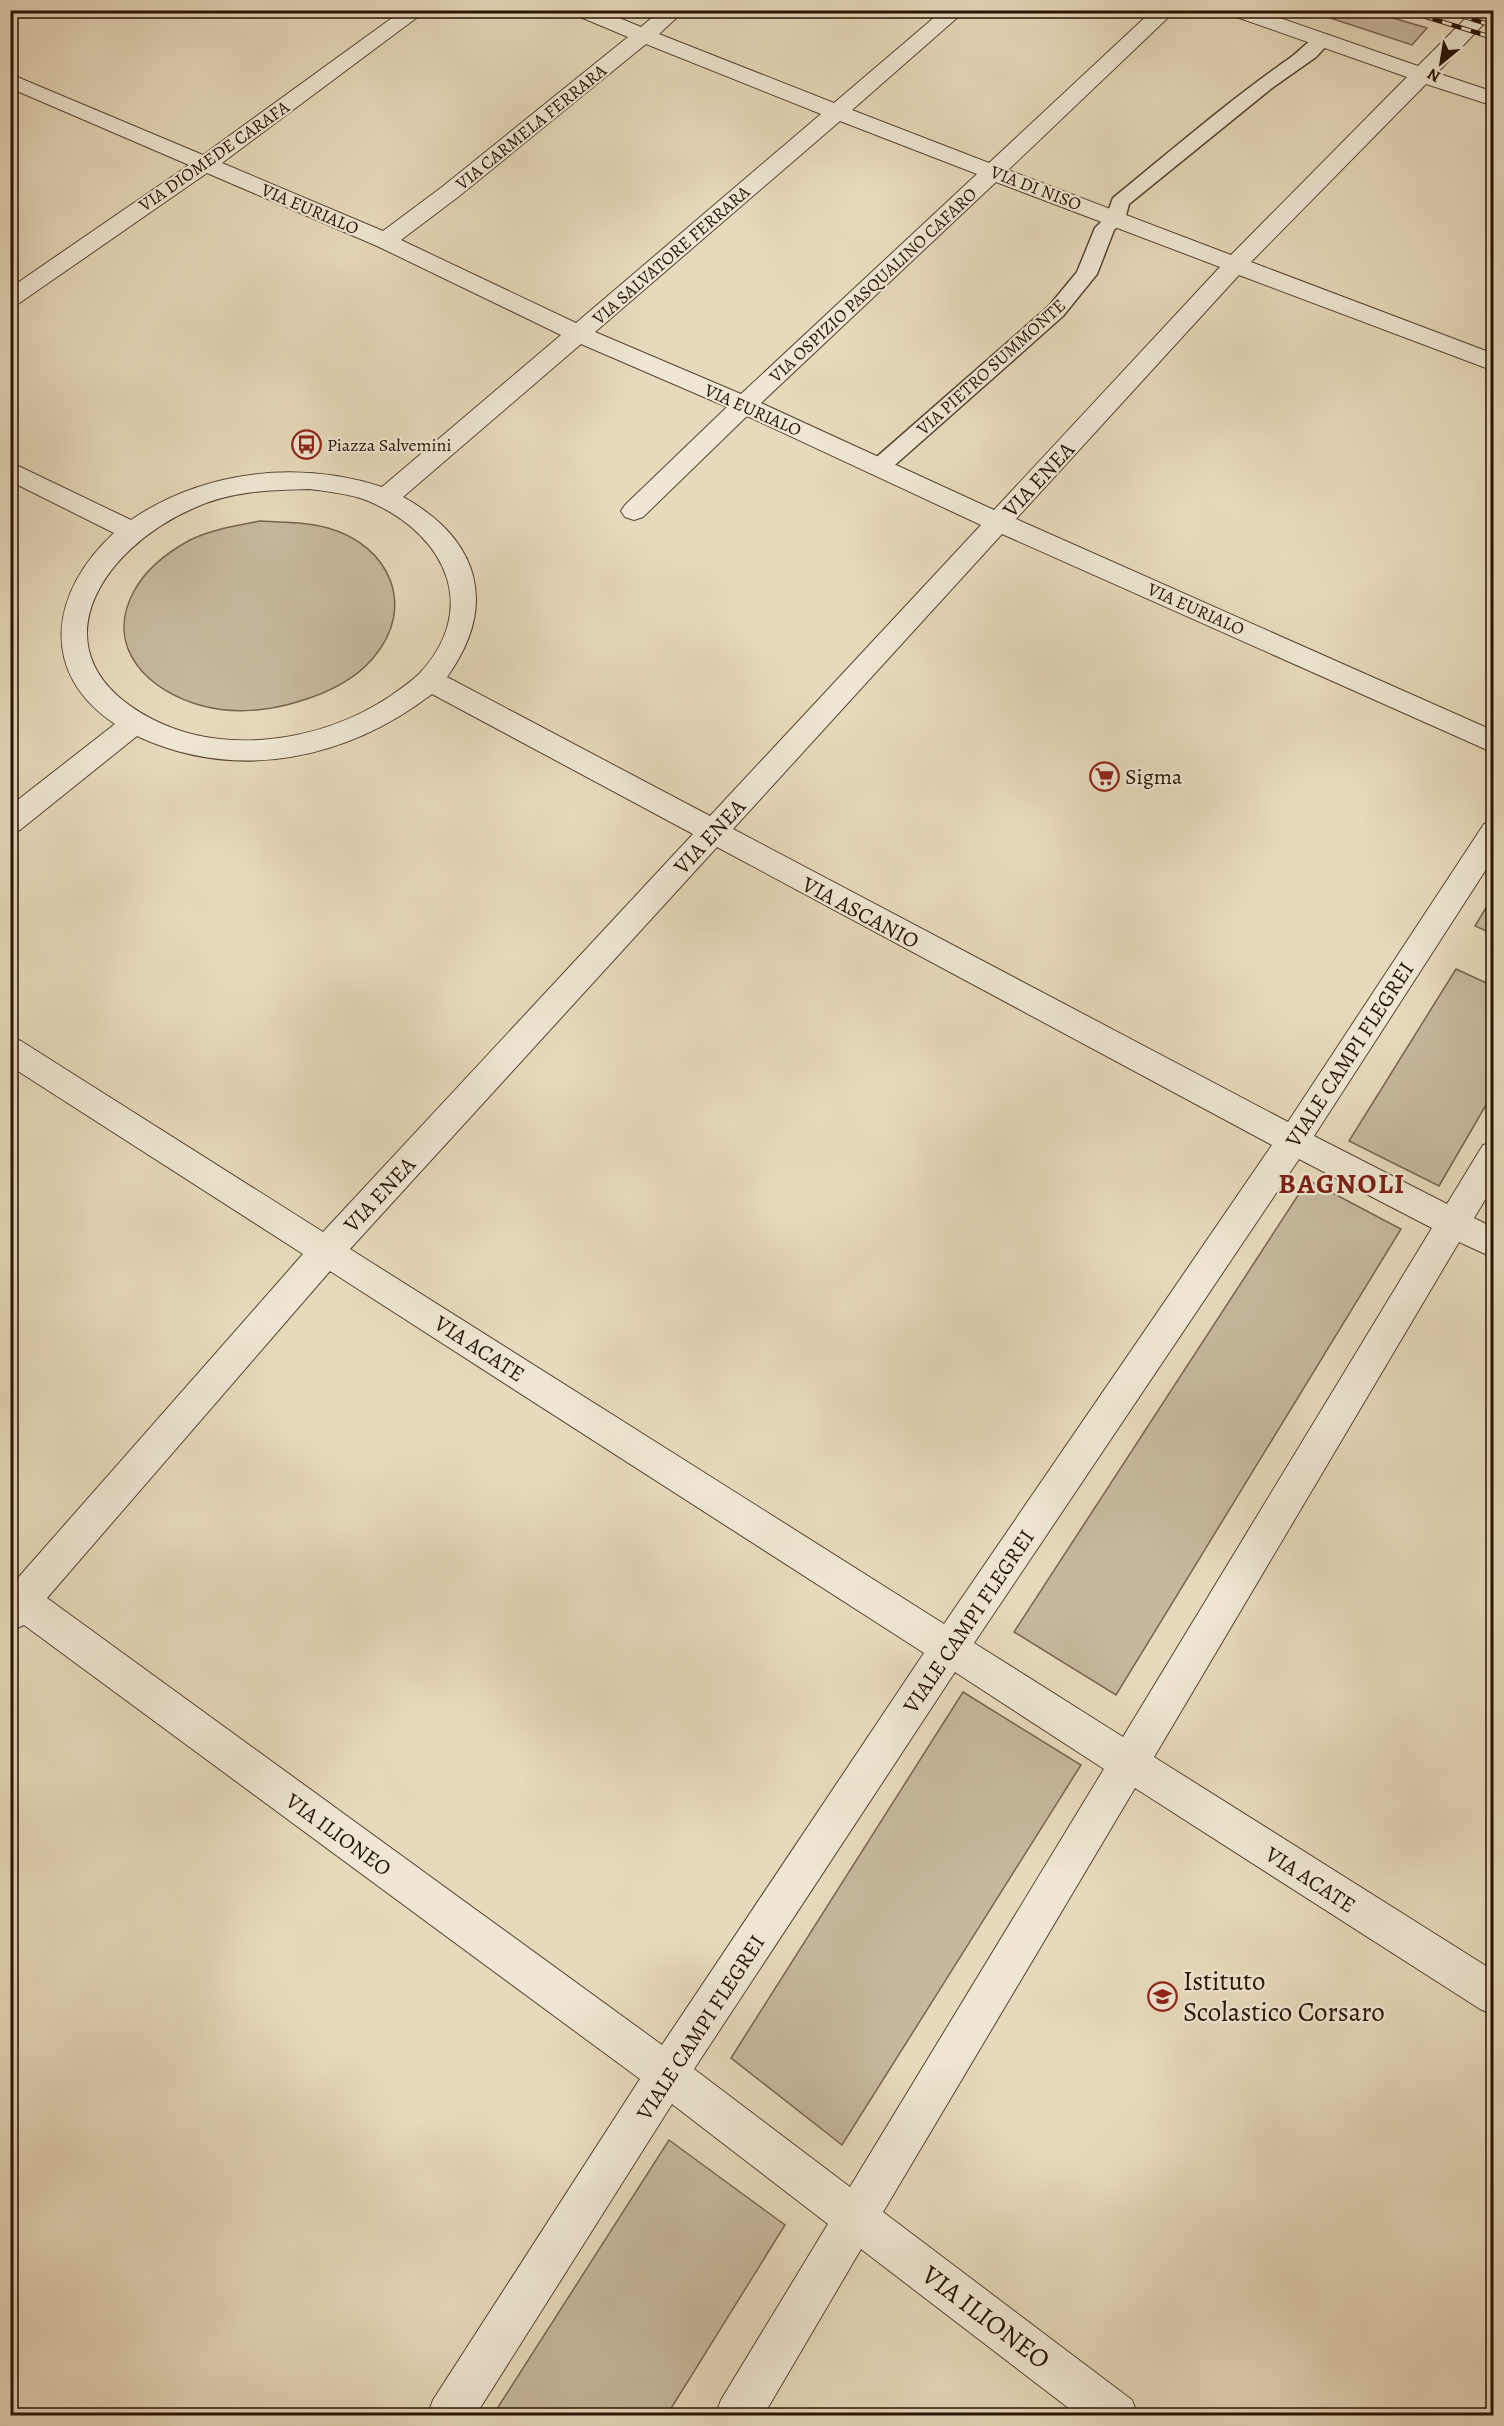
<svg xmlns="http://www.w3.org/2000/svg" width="1504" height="2426" viewBox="0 0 1504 2426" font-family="Alegreya,serif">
  <rect width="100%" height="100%" fill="#e7dabc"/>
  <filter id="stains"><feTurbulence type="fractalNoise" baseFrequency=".00333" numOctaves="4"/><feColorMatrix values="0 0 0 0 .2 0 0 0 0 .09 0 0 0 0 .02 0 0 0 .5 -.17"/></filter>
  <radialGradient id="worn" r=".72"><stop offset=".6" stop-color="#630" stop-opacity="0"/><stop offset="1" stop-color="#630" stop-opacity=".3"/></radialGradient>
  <g fill="#c6b89d" stroke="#766550" stroke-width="1.5">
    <path d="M 1309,11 L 1369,11 L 1427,28 L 1412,45 Z"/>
    <path d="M 260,521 C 283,522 306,522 328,528 C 389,545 417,606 374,657 C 355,680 325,694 297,702 C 268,711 233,714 203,706 C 149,692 103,648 134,591 C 146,569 168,552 190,540 C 212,529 237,526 260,521 Z"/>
    <path d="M 1493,896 L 1493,934 L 1475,926 Z"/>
    <path d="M 1456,969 L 1493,986 L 1493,1093 L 1439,1186 L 1349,1141 Z"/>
    <path d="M 1308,1180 L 1401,1229 L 1116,1695 L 1014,1632 Z"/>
    <path d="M 963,1692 L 1081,1765 L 842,2145 L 731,2058 Z"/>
    <path d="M 669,2140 L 785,2225 L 667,2415 L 493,2415 Z"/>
  </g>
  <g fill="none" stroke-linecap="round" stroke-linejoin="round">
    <defs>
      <path id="service" d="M 1323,34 L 1330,36 L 1332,40 L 1316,57 L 1272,88 L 1129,204 L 1125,219 L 1114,230 L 1097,274 L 1063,316 L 887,472 L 879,474 L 871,472 L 868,467 L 871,462 L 1049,306 L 1077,272 L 1095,228 L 1106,217 L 1113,198 C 1171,151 1228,101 1290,58 C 1300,51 1311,37 1323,34 Z"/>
      <path id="minor" d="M 403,10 L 427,10 L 222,163 L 383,231 L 442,187 L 628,37 L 573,14 L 570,10 L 600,10 L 641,27 L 661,10 L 685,10 L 659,34 L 834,103 L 943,10 L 966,10 L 852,110 L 989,163 L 1153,10 L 1176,10 L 1008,170 L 1231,255 L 1407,77 L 1228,14 L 1225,10 L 1257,10 L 1418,66 L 1474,10 L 1494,10 L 1493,14 L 1437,73 L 1494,92 L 1494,106 L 1426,84 L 1251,262 L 1494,354 L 1494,371 L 1239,275 L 1016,519 L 1494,731 L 1494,753 L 1002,534 L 733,829 L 1288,1122 L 1484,824 L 1494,821 L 1494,857 L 1314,1136 L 1447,1204 L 1483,1145 L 1494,1142 L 1494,1185 L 1474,1218 L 1494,1228 L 1494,1258 L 1459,1242 L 1154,1757 L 1494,1971 L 1494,2015 L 1480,2009 L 1135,1788 L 883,2212 L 1132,2400 L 1138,2416 L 1079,2416 L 861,2249 L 763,2416 L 715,2416 L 721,2400 L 828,2224 L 672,2104 L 475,2416 L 427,2416 L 433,2400 L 640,2079 L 24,1625 L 10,1631 L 10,1576 L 17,1579 L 303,1254 L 10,1066 L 10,1037 L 21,1041 L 323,1232 L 693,834 L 432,694 C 347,759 238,783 137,736 L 20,830 L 10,833 L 10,806 L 115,724 C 37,672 51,591 114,533 L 10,481 L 10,462 L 131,520 C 204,470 299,460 382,487 L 561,335 L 377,246 L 207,173 L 18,304 L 10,306 L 10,288 L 189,165 L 10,88 L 10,74 L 203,155 ZM 646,44 L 821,114 L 576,323 L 401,240 L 458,197 ZM 840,121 L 977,174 L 741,394 L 595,332 ZM 996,182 L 1220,267 L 994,510 L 761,403 ZM 581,344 L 727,407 L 625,505 L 621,511 L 625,517 L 634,520 L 643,517 L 747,416 L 981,525 L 710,816 L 447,677 C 499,605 479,539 403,497 ZM 309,489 C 331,492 355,494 375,504 C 447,538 479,609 420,673 C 411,682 399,690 389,697 C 322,741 225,757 152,719 C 31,656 99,549 194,508 C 231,491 269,490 309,489 ZM 717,847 L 1272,1145 L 944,1624 L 350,1249 ZM 1299,1159 L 1432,1228 L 1123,1737 L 974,1643 ZM 330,1271 L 924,1653 L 662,2045 L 47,1598 ZM 955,1672 L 1104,1769 L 850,2187 L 694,2069 Z"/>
    </defs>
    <use href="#service" stroke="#564431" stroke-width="3"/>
    <use href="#minor" stroke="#564431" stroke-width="2"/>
    <use href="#service" fill="#efe7d3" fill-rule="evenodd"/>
    <use href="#minor" fill="#efe7d3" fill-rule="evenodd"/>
    <defs>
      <g id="rail">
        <path d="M 1404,10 L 1494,38"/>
        <path d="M 1443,10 L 1494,26"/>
      </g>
    </defs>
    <use href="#rail" stroke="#261203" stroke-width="4.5"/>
    <use href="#rail" stroke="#efe7d3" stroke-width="3" stroke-dasharray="10" stroke-linecap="butt"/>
  </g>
  <defs>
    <symbol id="bus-ring" viewBox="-11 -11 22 22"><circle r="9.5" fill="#efe7d3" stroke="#8f2418" stroke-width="1.5"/><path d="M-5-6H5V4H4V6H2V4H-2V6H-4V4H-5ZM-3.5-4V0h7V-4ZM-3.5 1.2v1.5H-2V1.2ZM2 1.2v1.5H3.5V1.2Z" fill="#8f2418"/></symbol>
    <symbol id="supermarket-ring" viewBox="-11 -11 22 22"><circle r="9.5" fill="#efe7d3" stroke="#8f2418" stroke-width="1.5"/><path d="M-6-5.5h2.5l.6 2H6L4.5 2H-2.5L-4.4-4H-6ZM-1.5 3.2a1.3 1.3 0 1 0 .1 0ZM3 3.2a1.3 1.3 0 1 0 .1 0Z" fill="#8f2418"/></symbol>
    <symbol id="school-ring" viewBox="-11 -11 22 22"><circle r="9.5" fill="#efe7d3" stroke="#8f2418" stroke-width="1.5"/><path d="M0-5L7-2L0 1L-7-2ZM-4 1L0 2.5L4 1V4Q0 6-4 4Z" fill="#8f2418"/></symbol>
  </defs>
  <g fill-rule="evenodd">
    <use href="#bus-ring" x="290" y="428" width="33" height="33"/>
    <use href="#supermarket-ring" x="1088" y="760" width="33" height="33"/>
    <use href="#school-ring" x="1146" y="1980" width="33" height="33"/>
  </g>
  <g text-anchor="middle" stroke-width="4.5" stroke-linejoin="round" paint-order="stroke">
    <g font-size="18" fill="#261203" stroke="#efe7d3">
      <text transform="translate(531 127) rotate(-39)" y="6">VIA CARMELA FERRARA</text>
      <text transform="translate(214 156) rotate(-35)" y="6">VIA DIOMEDE CARAFA</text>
      <text transform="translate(1036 188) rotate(21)" y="6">VIA DI NISO</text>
      <text transform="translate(310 209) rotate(23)" y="6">VIA EURIALO</text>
      <text transform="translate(671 255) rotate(-41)" y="6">VIA SALVATORE FERRARA</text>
      <text transform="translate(873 285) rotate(-43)" y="6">VIA OSPIZIO PASQUALINO CAFARO</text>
      <text transform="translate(991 367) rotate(-42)" y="6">VIA PIETRO SUMMONTE</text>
      <text transform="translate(753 410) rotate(24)" y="6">VIA EURIALO</text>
      <text transform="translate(1196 609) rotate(24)" y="6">VIA EURIALO</text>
    </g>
    <g font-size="18" fill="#261203" stroke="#efe7d3" text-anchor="start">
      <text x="327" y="451">Piazza Salvemini</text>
    </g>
    <g font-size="22" fill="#261203" stroke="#efe7d3">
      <text transform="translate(1038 479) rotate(-47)" y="8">VIA ENEA</text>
      <text transform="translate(709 836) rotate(-47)" y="8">VIA ENEA</text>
      <text transform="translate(861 912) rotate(28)" y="8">VIA ASCANIO</text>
      <text transform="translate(1349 1054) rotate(-57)" y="8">VIALE CAMPI FLEGREI</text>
      <text transform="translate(379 1194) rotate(-47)" y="8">VIA ENEA</text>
      <text transform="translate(480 1348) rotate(33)" y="8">VIA ACATE</text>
      <text transform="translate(968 1621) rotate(-56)" y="8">VIALE CAMPI FLEGREI</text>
      <text transform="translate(339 1834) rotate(36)" y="8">VIA ILIONEO</text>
      <text transform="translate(1311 1879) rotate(33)" y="8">VIA ACATE</text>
      <text transform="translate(700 2027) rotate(-57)" y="8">VIALE CAMPI FLEGREI</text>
    </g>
    <g font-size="22" fill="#261203" stroke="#efe7d3" text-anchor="start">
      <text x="1125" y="784">Sigma</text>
    </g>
    <g font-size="27" fill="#261203" stroke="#efe7d3" text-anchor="start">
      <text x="1183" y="1990">Istituto<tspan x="1183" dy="31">Scolastico Corsaro</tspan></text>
    </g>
    <g font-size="27" fill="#261203" stroke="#efe7d3">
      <text transform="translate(986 2317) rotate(37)" y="9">VIA ILIONEO</text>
    </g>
    <g font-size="28" font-weight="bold" letter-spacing="1.5" fill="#7a1f14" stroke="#efe7d3">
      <text x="1342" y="1193">BAGNOLI</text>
    </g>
  </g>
  <rect width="1504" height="2426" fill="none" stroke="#e7dabc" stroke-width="36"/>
  <rect x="12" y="12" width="1480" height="2402" fill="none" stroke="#261203" stroke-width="3"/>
  <rect x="18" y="18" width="1468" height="2390" fill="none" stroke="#261203" stroke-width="1.5"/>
  <g transform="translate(1441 63) rotate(210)" stroke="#efe7d3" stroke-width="4.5" paint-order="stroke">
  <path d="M0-4.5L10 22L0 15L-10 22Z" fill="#261203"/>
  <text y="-9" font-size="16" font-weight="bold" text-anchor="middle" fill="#261203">N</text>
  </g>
  <rect width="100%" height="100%" filter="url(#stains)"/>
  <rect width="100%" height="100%" fill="url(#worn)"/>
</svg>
